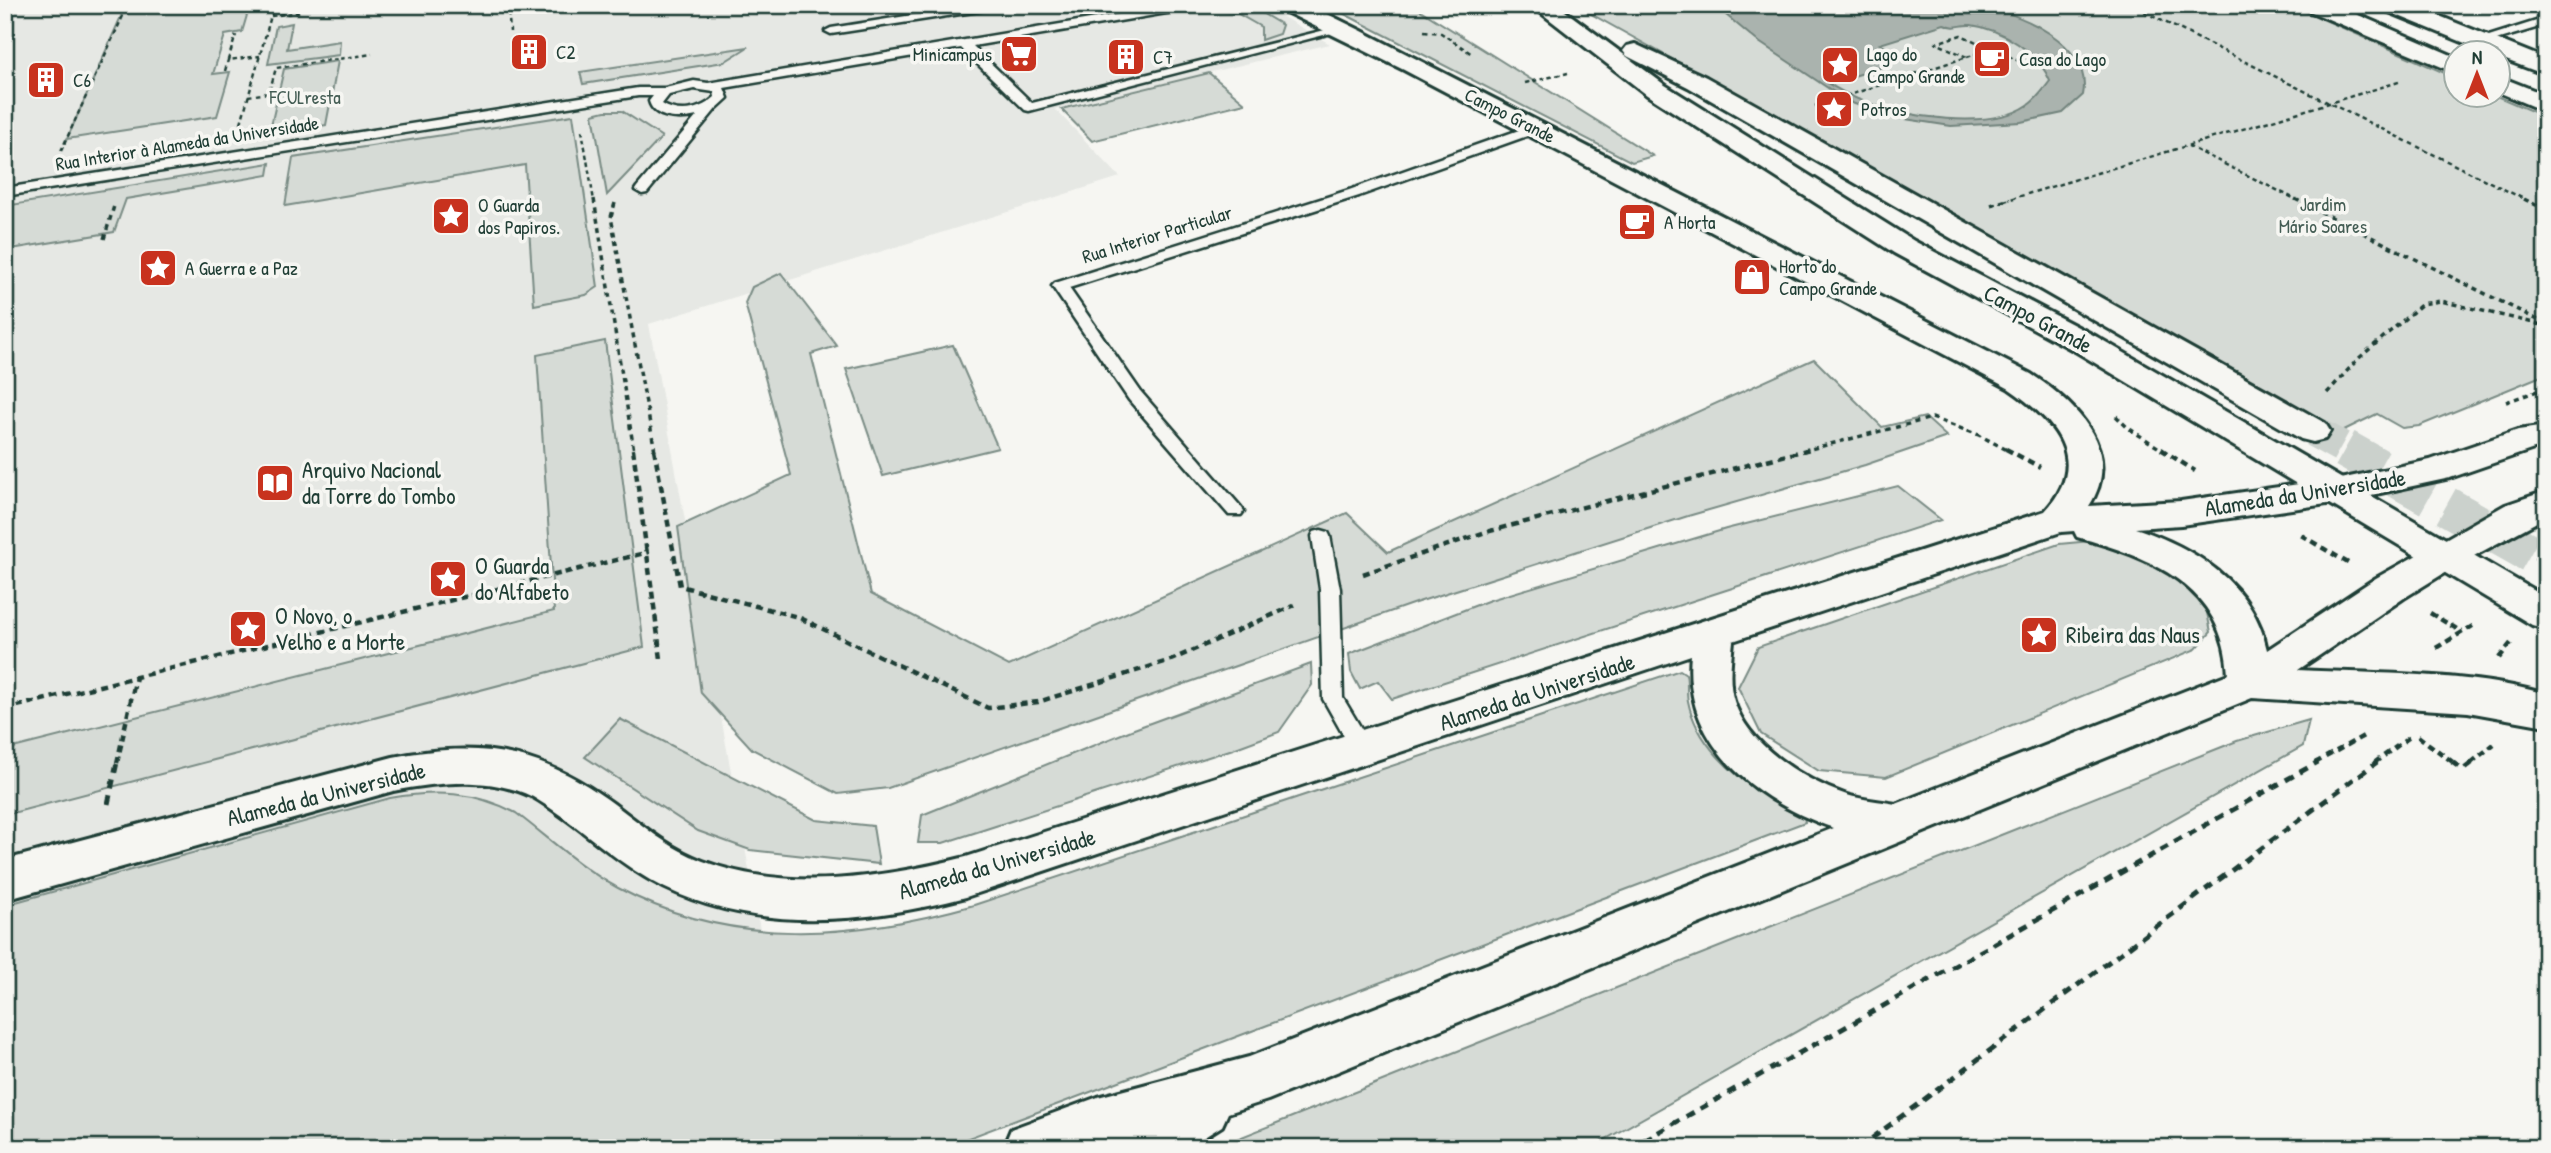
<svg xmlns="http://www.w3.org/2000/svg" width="2551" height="1153" viewBox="0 0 2551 1153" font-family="'Patrick Hand',sans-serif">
  <rect width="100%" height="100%" fill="#f6f6f2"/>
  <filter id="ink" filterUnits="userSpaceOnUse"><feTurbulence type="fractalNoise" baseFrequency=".0143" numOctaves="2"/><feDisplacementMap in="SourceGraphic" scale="14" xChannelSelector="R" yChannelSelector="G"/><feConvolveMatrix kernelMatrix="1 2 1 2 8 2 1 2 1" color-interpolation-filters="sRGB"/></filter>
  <g filter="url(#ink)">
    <path fill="#e6e8e4" d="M 5,5 L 1262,5 L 1330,44 L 1055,109 L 1120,177 L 649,324 L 800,1148 L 5,1148 Z"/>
    <g fill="#d6dbd6" stroke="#7a8c85" stroke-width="2">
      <path d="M 126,5 L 250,5 L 242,32 L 225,35 L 213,74 L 230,72 L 217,116 L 67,139 Z"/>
      <path d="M 1228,5 L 1250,6 L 1282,25 L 1279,34 L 1261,40 L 1261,27 L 1238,14 L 1210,8 Z"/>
      <path d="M 1327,5 L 1412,5 L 1653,156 L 1632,162 Z"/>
      <path d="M 1575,5 L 2291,5 L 2456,78 L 2456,94 L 2494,95 L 2546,117 L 2546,374 L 2419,426 L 2402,428 L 2377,414 L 2342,431 Z"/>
      <path d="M 292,23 L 287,49 L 340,41 L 339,55 L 268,64 L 276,26 Z"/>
      <path d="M 748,47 L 724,62 L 583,84 L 580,72 Z"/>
      <path d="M 338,61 L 326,125 L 269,134 L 284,69 Z"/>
      <path d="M 1209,73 L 1245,103 L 1092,141 L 1061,109 Z"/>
      <path d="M 605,111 L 622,111 L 662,137 L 607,195 L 593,114 Z"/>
      <path d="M 573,115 L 598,287 L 586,295 L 534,305 L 525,165 L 285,206 L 293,158 Z"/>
      <path d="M 270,163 L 268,175 L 126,199 L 114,232 L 5,250 L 5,206 Z"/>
      <path d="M 781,273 L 837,346 L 811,354 L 871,594 L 1009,666 L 1347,513 L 1388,552 L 1814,359 L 1882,427 L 1925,417 L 1947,437 L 1865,465 L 1688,516 L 1415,603 L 888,788 L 838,794 L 752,749 L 701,693 L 678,527 L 791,475 L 745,303 L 752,287 Z"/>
      <path d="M 605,341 L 644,647 L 5,815 L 5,750 L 554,611 L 537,355 Z"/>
      <path d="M 953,345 L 998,448 L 883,476 L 846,369 Z"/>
      <path d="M 1898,486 L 1941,520 L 1392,699 L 1378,681 L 1360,689 L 1351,672 L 1349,654 L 1490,600 L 1726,529 Z"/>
      <path d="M 2091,541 L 2133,549 L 2157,560 L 2205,603 L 2211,632 L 2196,649 L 1886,777 L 1819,771 L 1761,734 L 1738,687 L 1758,647 L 2059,544 Z"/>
      <path d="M 1311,664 L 1312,685 L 1279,732 L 1233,749 L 943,843 L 918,843 L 922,815 L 1134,729 Z"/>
      <path d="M 1680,670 L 1686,674 C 1688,683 1686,692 1688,701 C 1696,742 1732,775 1765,795 C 1778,803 1792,808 1804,815 L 1805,822 L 942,1148 L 5,1148 L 5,905 L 390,798 C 435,790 474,791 516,813 C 549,838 582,869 618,888 C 733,949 853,939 974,905 Z"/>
      <path d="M 620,719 L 816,820 L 873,826 L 879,864 L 750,850 L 698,831 L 585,757 Z"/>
      <path d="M 2309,720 L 2303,746 L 1590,1148 L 1214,1148 L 2237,741 Z"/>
    </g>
    <path fill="#aab3ae" stroke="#72847d" stroke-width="2" fill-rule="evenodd" d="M 1714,5 L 1979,5 C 2019,13 2093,43 2083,95 L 2063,113 L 2021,122 L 1951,126 L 1892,117 L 1849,102 L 1756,40 ZM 1944,24 C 1958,30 1959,24 1971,25 C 2002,29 2039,53 2050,81 C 2043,90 2037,99 2028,105 C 1991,131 1902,117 1863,101 C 1851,97 1840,90 1829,84 L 1888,65 L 1873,58 L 1892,51 L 1880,44 Z"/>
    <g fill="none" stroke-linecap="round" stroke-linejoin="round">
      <path stroke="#cbd1cc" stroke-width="32" stroke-dasharray="32 16" stroke-linecap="butt" d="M 2313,431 L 2349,451"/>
      <path stroke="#cbd1cc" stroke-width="39" stroke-dasharray="39 19" stroke-linecap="butt" d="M 2345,449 L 2546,562"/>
      <defs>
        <g id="lane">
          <path d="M 975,5 L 1004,5 L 999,8 L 831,34 L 825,31 L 831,28 Z"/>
          <path d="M 1174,5 L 1201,5 L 1196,8 L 973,46 L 1032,103 L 1341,26 L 1347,29 L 1029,111 L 1025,110 L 961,48 L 724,88 L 728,98 L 716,109 L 647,193 L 642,194 L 635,190 L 637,187 L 697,116 C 681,120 654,120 649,101 L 653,96 L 638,96 L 5,196 L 5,188 L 638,88 L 665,88 L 694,81 L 708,83 ZM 694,89 L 714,92 L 715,97 C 701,110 679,115 662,104 L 669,95 Z"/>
          <path d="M 2546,18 L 2546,25 L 2479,45 L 2473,41 Z"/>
          <path d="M 1536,124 L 1542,128 L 1541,131 L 1359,196 L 1069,288 L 1141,392 L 1241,507 L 1244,511 L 1241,515 L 1229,515 L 1129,400 L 1052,286 L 1055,283 L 1349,190 Z"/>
          <path d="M 1321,530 L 1328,532 L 1330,536 L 1340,589 L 1343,698 L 1373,748 L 1370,754 L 1362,756 L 1354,754 L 1323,699 L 1320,589 L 1312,536 L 1314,532 Z"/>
        </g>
        <path id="street" d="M 1279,5 L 1309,5 L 1360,30 L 2031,374 C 2076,403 2125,451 2089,506 L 2181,501 L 2334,479 L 2347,483 L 2352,491 L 2347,499 L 2334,503 L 2181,525 L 2135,528 C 2194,547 2254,584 2267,650 L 2376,578 L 2433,546 L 2446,542 L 2459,546 L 2465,555 L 2459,564 L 2404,598 L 2298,670 C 2376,674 2471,672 2546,694 L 2546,726 L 2468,712 L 2252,698 L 1268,1100 L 1228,1113 L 1222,1126 L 1187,1148 L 1003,1148 L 1011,1129 L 1098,1097 L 1249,1057 L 1834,828 C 1757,802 1682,744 1691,655 L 966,897 C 862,924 748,935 650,880 C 608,856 574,821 533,797 C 489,776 440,782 393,791 L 5,900 L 5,860 L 393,757 C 481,740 541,750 614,804 C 642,825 670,849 703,861 C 787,893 882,878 966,857 L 2045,511 C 2092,460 2055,420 2008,388 L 1404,70 L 1282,10 ZM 2074,531 L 2077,537 C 2151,557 2224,586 2228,674 L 1896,804 C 1880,801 1863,800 1847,795 C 1805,781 1748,746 1734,701 C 1728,682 1731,661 1733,641 L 2061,532 Z"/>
        <g id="secondary">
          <path d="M 2546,426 L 2546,448 L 2534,449 L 2450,478 L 2334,503 L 2321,499 L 2316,491 L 2321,483 L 2430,460 L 2518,430 Z"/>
          <path d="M 2546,491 L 2546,517 L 2459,564 L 2446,568 L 2433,564 L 2427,555 L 2433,546 L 2505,505 Z"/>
        </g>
        <g id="primary">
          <path d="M 1531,5 L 1557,5 L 1665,85 L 1914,241 L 2097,337 L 2546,597 L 2546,629 L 2532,625 L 2075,351 L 1894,253 L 1647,95 Z"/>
          <path d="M 2304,5 L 2335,5 L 2456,57 L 2456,73 L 2307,10 Z"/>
          <path d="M 2381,5 L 2412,5 L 2546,59 L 2546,75 L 2498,57 L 2498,52 L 2487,52 L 2384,10 Z"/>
          <path d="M 1635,44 L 1706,77 L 2325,423 L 2330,431 L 2325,439 L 2313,442 L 2301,439 L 1688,87 L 1627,56 L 1623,51 L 1627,46 Z"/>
          <path d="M 2498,76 L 2546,95 L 2546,112 L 2498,92 Z"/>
        </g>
      </defs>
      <use href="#lane" stroke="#1f3d34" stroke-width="5"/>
      <use href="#street" stroke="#1f3d34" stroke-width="6"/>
      <use href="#secondary" stroke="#1f3d34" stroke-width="6"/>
      <use href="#primary" stroke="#1f3d34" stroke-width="6"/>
      <g stroke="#1f3d34" stroke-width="2.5" stroke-dasharray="4.5 3.5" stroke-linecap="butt">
        <path d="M 508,5 L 510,32"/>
        <path d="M 2130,5 L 2528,201"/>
        <path d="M 2267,5 L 2279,10"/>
        <path d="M 271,16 L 301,12"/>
        <path d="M 1424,31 L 1441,33 L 1472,54"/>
        <path d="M 1967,57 L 1991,49"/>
        <path d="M 228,60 L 236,35"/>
        <path d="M 225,71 L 228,60 L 260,56"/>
        <path d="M 1525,83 L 1568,73"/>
        <path d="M 248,96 L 269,93 L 276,68 L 372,54"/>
        <path d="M 1815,106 L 1967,57 L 1936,43 L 1961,35 L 2030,66"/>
        <path d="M 241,123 L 274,5"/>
        <path d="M 582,130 L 594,201"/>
        <path d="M 2188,146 L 2299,201"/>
        <path d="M 61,151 L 128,5"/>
        <path d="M 2004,201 L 2402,81"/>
      </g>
      <g stroke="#1f3d34" stroke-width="3.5" stroke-dasharray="5 4.5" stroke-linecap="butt">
        <path d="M 594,199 L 634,451"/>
        <path d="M 2295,199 L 2546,324"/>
        <path d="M 2524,199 L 2546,210"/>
        <path d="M 615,203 L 611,217 L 655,451"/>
        <path d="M 1991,205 L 2010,199"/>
        <path d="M 104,239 L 114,206"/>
        <path d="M 2327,393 L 2358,359 L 2422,304 L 2441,301 L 2542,325"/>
        <path d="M 2506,402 L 2546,388"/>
        <path d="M 2116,416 L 2128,428 L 2164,451"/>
        <path d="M 1803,451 L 1932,418 L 1979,435 L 2009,451"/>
      </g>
      <g stroke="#1f3d34" stroke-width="4.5" stroke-dasharray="7 5" stroke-linecap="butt">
        <path d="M 633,449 L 661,659"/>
        <path d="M 654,449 L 680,586 L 798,617 L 988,708 L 1038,702 L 1171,660 L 1295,605"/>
        <path d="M 2006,449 L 2040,467"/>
        <path d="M 2161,449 L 2195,471"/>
        <path d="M 2301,535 L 2348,563"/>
        <path d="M 2535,560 L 2546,555"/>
        <path d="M 1363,574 L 1486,532 L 1810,449"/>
        <path d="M 2430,613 L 2462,632"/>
        <path d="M 2436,648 L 2476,624"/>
        <path d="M 2499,658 L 2511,643"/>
        <path d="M 5,709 L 649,552"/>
        <path d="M 2418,736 L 2454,763"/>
        <path d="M 117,763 L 136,677"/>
        <path d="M 2315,763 L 2367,734"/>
        <path d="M 2374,763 L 2411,736"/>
        <path d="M 2471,763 L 2494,744"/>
      </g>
      <g stroke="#1f3d34" stroke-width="5" stroke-dasharray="9 7" stroke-linecap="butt">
        <path d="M 2452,762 L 2463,770 L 2473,762"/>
        <path d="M 108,804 L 117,762"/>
        <path d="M 1630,1148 L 2318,762"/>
        <path d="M 1859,1148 L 2377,762"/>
      </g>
      <use href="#lane" fill="#f6f6f2" fill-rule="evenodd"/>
      <use href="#street" fill="#f6f6f2" fill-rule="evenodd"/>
      <use href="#secondary" fill="#f6f6f2" fill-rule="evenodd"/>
      <use href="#primary" fill="#f6f6f2" fill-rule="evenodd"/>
    </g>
  </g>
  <defs>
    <symbol id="building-square" viewBox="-11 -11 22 22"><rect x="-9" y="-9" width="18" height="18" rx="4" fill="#c8321e" stroke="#f6f6f2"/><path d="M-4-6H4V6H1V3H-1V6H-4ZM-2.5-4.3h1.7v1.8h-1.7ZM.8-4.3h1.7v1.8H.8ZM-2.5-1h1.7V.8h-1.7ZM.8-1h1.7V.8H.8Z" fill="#fff"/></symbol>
    <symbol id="supermarket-square" viewBox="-11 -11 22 22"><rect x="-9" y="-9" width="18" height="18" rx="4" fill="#c8321e" stroke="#f6f6f2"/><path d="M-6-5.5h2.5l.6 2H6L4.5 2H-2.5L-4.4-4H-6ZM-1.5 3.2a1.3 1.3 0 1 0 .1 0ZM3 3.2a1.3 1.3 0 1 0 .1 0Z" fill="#fff"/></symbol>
    <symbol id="cafe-square" viewBox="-11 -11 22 22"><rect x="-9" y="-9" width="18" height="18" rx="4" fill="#c8321e" stroke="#f6f6f2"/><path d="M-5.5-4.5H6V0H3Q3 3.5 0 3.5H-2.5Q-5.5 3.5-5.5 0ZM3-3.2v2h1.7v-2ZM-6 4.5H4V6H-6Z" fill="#fff"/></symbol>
    <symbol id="sight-square" viewBox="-11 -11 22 22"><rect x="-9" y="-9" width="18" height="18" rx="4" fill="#c8321e" stroke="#f6f6f2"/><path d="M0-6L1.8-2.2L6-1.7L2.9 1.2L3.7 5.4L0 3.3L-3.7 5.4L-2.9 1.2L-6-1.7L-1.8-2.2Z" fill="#fff"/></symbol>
    <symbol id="shop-square" viewBox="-11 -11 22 22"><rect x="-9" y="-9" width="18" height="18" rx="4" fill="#c8321e" stroke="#f6f6f2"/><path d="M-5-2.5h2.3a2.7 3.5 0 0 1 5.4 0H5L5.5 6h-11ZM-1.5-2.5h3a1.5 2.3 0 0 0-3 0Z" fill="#fff"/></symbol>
    <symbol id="library-square" viewBox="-11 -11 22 22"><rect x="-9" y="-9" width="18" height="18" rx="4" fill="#c8321e" stroke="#f6f6f2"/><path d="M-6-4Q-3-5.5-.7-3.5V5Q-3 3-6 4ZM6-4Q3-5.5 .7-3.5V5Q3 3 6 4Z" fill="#fff"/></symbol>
  </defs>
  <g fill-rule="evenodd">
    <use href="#building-square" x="507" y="30" width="44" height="44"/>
    <use href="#supermarket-square" x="997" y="32" width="44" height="44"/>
    <use href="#building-square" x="1104" y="35" width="44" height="44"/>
    <use href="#cafe-square" x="1970" y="37" width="44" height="44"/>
    <use href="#sight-square" x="1818" y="43" width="44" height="44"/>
    <use href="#building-square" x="24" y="58" width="44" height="44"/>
    <use href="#sight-square" x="1812" y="87" width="44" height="44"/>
    <use href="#sight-square" x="429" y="194" width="44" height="44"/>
    <use href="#cafe-square" x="1615" y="200" width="44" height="44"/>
    <use href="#sight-square" x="136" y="246" width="44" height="44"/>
    <use href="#shop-square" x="1730" y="255" width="44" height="44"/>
    <use href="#library-square" x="253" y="461" width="44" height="44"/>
    <use href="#sight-square" x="426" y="557" width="44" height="44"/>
    <use href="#sight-square" x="226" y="607" width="44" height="44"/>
    <use href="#sight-square" x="2017" y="613" width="44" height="44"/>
  </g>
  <g text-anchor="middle" stroke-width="7" stroke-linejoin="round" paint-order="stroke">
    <g font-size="19" fill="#1f3d34" stroke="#f6f6f2" text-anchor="start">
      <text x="556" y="59">C2</text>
      <text x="992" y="61" text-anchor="end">Minicampus</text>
      <text x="1867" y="61">Lago do<tspan x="1867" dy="22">Campo Grande</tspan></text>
      <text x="1153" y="64">C7</text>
      <text x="2019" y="66">Casa do Lago</text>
      <text x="73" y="87">C6</text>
      <text x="1861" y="116">Potros</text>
      <text x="478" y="212">O Guarda<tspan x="478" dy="22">dos Papiros.</tspan></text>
      <text x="1664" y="229">A Horta</text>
      <text x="1779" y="273">Horto do<tspan x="1779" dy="22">Campo Grande</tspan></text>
      <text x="185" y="275">A Guerra e a Paz</text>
    </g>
    <g font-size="19" fill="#445d54" stroke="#f6f6f2">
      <text x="305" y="104">FCULresta</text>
      <text x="2323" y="211">Jardim<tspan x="2323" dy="22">Mário Soares</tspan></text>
    </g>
    <g font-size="19" fill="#1f3d34" stroke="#f6f6f2">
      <text transform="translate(1510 115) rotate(27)" y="7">Campo Grande</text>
      <text transform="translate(187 143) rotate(-9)" y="7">Rua Interior à Alameda da Universidade</text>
      <text transform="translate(1157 234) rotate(-17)" y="7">Rua Interior Particular</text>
    </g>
    <g font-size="23" fill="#1f3d34" stroke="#f6f6f2">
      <text transform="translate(2038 319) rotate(28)" y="8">Campo Grande</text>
      <text transform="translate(2305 493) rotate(-9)" y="8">Alameda da Universidade</text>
      <text transform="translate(1537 692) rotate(-18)" y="8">Alameda da Universidade</text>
      <text transform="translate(326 794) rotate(-14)" y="8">Alameda da Universidade</text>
      <text transform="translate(997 864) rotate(-16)" y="8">Alameda da Universidade</text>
    </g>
    <g font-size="23" fill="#1f3d34" stroke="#f6f6f2" text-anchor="start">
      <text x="302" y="478">Arquivo Nacional<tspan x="302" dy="26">da Torre do Tombo</tspan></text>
      <text x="475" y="574">O Guarda<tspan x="475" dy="26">do Alfabeto</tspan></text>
      <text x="275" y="624">O Novo, o<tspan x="275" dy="26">Velho e a Morte</tspan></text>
      <text x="2066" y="643">Ribeira das Naus</text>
    </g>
  </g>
  <rect width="2551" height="1153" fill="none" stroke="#f6f6f2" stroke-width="28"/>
  <rect x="14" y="14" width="2523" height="1125" fill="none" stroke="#1f3d34" stroke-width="2.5" filter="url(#ink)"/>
  <g transform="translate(2477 74)"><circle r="33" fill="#f6f6f2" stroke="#a0aca6" stroke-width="2"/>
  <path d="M0-5L12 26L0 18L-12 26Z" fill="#c8321e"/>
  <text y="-10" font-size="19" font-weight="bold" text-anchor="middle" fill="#1f3d34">N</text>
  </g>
</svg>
